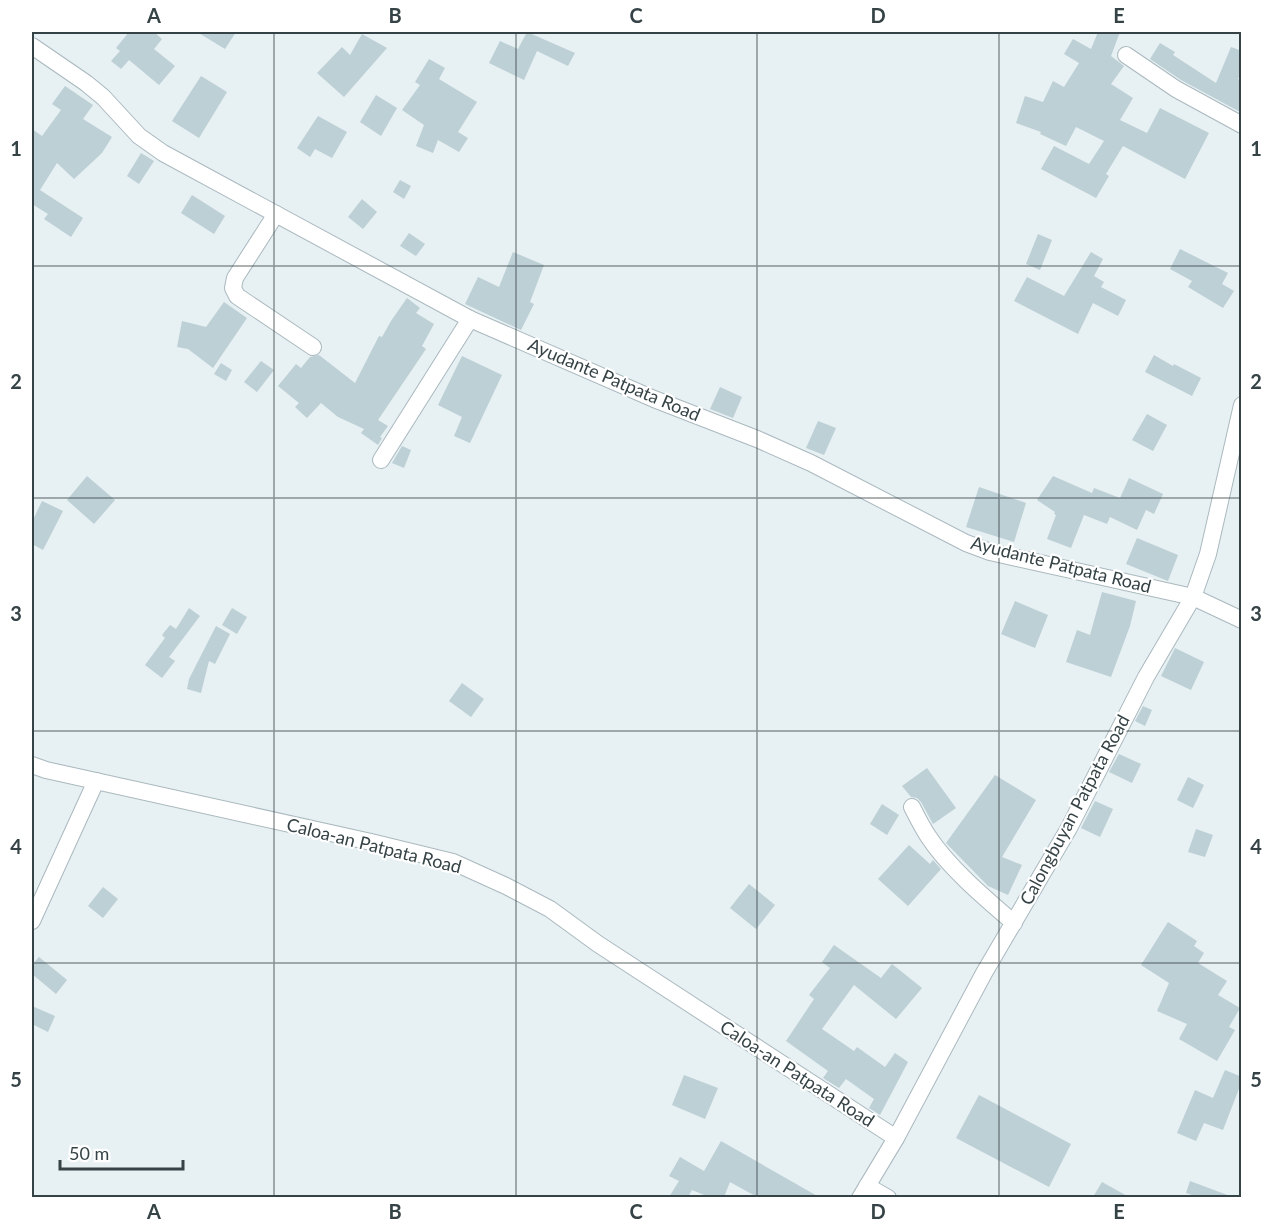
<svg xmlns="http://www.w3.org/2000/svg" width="1273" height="1229" viewBox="0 0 1273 1229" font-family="Lato,sans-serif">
  <rect width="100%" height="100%" fill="#e7f0f3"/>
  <g fill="#bdd0d5">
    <path d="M 129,32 L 154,32 L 162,39 L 154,49 L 175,66 L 159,85 L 129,60 L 121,69 L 111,61 L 120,51 L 116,48 Z"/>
    <path d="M 197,32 L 236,32 L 225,49 Z"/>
    <path d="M 527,32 L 575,53 L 568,66 L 537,51 L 524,80 L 489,63 L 500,41 L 518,49 Z"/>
    <path d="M 1098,32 L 1120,32 L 1111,56 L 1124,66 L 1111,84 L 1133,98 L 1120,120 L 1147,133 L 1160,108 L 1209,133 L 1185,179 L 1123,146 L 1106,174 L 1109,176 L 1096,198 L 1041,169 L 1054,146 L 1089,164 L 1104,141 L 1076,127 L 1066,146 L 1040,134 L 1041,132 L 1016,123 L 1025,96 L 1043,102 L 1053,81 L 1064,87 L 1079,63 L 1064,54 L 1073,39 L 1091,49 Z"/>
    <path d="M 362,34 L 387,48 L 344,97 L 317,73 L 342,47 L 350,55 Z"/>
    <path d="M 1160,43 L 1175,52 L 1173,55 L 1216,83 L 1231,47 L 1242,51 L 1242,71 L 1238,79 L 1242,81 L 1242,113 L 1181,80 L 1150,59 Z"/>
    <path d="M 429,59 L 445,68 L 439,79 L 477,102 L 458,132 L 468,138 L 459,152 L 438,140 L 433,153 L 416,146 L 424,125 L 402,110 L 420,85 L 415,82 Z"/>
    <path d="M 201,76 L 227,92 L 199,138 L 172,121 Z"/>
    <path d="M 65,86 L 93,105 L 83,119 L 112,137 L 102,153 L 74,179 L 57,163 L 40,190 L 83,218 L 71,237 L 44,219 L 48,214 L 32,204 L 32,129 L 42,136 L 61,110 L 52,104 Z"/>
    <path d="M 376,95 L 397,108 L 381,136 L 360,122 Z"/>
    <path d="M 318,116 L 347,132 L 332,158 L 315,149 L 310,157 L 297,148 Z"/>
    <path d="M 141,153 L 154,161 L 139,184 L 127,176 Z"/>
    <path d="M 400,180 L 411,186 L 404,199 L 393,192 Z"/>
    <path d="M 192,195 L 225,216 L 214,234 L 181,213 Z"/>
    <path d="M 362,199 L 377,212 L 363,229 L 348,217 Z"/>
    <path d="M 409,233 L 425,244 L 416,256 L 400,246 Z"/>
    <path d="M 1038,234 L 1052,240 L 1040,270 L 1026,264 Z"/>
    <path d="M 1180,249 L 1228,273 L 1222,284 L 1234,291 L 1223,308 L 1188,287 L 1192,281 L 1170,269 Z"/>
    <path d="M 513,252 L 544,265 L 530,302 L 534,304 L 521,330 L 465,304 L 478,277 L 499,287 Z"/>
    <path d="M 1091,252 L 1103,259 L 1094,276 L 1104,282 L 1101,287 L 1126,300 L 1118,316 L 1093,303 L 1078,334 L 1014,301 L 1027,277 L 1064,296 Z"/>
    <path d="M 407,298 L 420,308 L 416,313 L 434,324 L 422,346 L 426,349 L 378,420 L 388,426 L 380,437 L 382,438 L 378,445 L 361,433 L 364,429 L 338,417 L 321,403 L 307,418 L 295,407 L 299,403 L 278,386 L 296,364 L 301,368 L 310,357 L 319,355 L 355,383 L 379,336 L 382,337 L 391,321 Z"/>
    <path d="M 224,302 L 247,318 L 213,368 L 188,349 L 177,347 L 182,321 L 206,327 Z"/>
    <path d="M 1154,355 L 1173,366 L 1174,364 L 1201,378 L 1192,396 L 1145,372 Z"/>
    <path d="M 462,356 L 502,375 L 470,443 L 454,436 L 462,417 L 438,405 Z"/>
    <path d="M 261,361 L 274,370 L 257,392 L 244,382 Z"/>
    <path d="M 221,363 L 232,370 L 226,381 L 214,374 Z"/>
    <path d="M 720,387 L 742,397 L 733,418 L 710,409 Z"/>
    <path d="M 1147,414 L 1167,425 L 1153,451 L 1132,440 Z"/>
    <path d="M 818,421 L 836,428 L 824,455 L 806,448 Z"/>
    <path d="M 402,446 L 411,450 L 404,468 L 392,463 Z"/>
    <path d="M 87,476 L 115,500 L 94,524 L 67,500 Z"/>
    <path d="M 1053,476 L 1092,493 L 1094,488 L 1120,498 L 1129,478 L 1163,494 L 1154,514 L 1146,510 L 1137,530 L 1110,517 L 1107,524 L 1084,515 L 1071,548 L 1047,539 L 1056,515 L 1054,514 L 1055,512 L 1037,500 Z"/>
    <path d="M 979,487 L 1026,503 L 1014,542 L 966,527 Z"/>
    <path d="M 42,501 L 63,511 L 43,550 L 32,544 L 32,522 Z"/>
    <path d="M 1137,538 L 1178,555 L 1168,581 L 1126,564 Z"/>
    <path d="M 1102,592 L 1136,601 L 1130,626 L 1111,677 L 1066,662 L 1077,630 L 1090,635 Z"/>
    <path d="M 1015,601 L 1048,615 L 1035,648 L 1001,634 Z"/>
    <path d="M 189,608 L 200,616 L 169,657 L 175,661 L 162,678 L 145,665 L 165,638 L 162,635 L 170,625 L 176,629 Z"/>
    <path d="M 232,608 L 247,617 L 237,634 L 222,625 Z"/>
    <path d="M 216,626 L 230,634 L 215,664 L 209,661 L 201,693 L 187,689 L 189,679 Z"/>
    <path d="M 1175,648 L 1204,662 L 1191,690 L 1161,676 Z"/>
    <path d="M 462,683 L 484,699 L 471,717 L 449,701 Z"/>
    <path d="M 1143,706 L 1152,710 L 1145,726 L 1135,721 Z"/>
    <path d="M 1119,754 L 1141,764 L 1132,783 L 1109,772 Z"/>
    <path d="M 927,768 L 956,808 L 933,824 L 921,802 L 917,798 L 911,797 L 902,786 Z"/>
    <path d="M 995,775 L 1036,800 L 1002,857 L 1022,865 L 1008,895 L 988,886 L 946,843 Z"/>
    <path d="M 1188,777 L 1204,785 L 1193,808 L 1177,800 Z"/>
    <path d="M 1095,801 L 1113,809 L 1100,837 L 1081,828 Z"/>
    <path d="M 882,804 L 899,815 L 887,835 L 870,824 Z"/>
    <path d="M 1196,829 L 1213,835 L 1205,857 L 1188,852 Z"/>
    <path d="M 909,845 L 930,864 L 933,860 L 941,869 L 908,906 L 878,879 Z"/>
    <path d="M 749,884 L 775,905 L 756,929 L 730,908 Z"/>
    <path d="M 103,887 L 118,899 L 103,918 L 88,906 Z"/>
    <path d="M 1168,922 L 1197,941 L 1194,946 L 1204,953 L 1198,963 L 1227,981 L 1218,995 L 1240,1008 L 1229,1027 L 1235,1030 L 1217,1061 L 1179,1039 L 1187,1024 L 1157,1011 L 1169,983 L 1141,965 Z"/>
    <path d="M 834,945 L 881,978 L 892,964 L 922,988 L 896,1019 L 854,985 L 822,1029 L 854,1051 L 857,1047 L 885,1067 L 895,1053 L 908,1062 L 880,1115 L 869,1108 L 874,1099 L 846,1079 L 839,1088 L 823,1078 L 828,1071 L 786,1041 L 814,999 L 809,995 L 830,968 L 822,962 Z"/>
    <path d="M 39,957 L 67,980 L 56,994 L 32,974 L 32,965 Z"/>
    <path d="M 32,1006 L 55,1016 L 48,1032 L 32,1024 Z"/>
    <path d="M 1225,1070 L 1242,1077 L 1242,1081 L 1223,1130 L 1204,1123 L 1196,1141 L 1177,1133 L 1195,1090 L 1213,1098 Z"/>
    <path d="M 684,1075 L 718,1088 L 705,1119 L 672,1105 Z"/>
    <path d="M 979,1095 L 1071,1144 L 1049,1187 L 956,1138 Z"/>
    <path d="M 721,1141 L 819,1197 L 757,1197 L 730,1182 L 724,1197 L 709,1197 L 692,1190 L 688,1197 L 669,1197 L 679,1181 L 669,1176 L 680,1157 L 704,1171 Z"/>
    <path d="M 1190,1181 L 1230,1196 L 1229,1197 L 1198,1197 L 1186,1193 Z"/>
    <path d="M 1102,1182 L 1129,1197 L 1093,1197 Z"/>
  </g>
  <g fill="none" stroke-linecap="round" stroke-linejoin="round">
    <defs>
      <g id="street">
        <path d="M 32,46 L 86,83 L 103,97 L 139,136 L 163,153 L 470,319 L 654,399 L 757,439 L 811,463 L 966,543 L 990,552 L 1193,597 L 1242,620"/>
        <path d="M 1126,55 L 1176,89 L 1242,125"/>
        <path d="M 276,214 L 235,278 L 233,288 L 237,296 L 313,347"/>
        <path d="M 381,460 L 470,319"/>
        <path d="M 32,765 L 46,770 L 371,842 L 453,862 L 506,886 L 550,909 L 598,944 L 896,1138"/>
        <path d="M 912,807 C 917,817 922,827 928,836 C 948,867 986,899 1014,923"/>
        <path d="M 32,921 L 96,781"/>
        <path d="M 867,1186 L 888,1198"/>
        <path d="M 860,1198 L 896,1138 L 984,973 L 1069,828 L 1146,677 L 1193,597 L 1208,554 L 1242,405"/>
      </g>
    </defs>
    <use href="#street" stroke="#aab9bf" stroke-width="18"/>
    <use href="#street" stroke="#fff" stroke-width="16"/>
  </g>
  <path fill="none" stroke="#364346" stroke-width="1.5" stroke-opacity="0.55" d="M 274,32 L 274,1198M 516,32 L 516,1198M 757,32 L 757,1198M 999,32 L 999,1198M 32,266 L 1242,266M 32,498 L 1242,498M 32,731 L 1242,731M 32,963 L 1242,963"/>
  <g text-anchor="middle" stroke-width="4.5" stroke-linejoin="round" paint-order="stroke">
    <g font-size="18" fill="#364346" stroke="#fff">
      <text transform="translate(614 380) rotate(23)" y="6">Ayudante Patpata Road</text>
      <text transform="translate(1061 565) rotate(14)" y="6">Ayudante Patpata Road</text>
      <text transform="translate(1075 810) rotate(-62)" y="6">Calongbuyan Patpata Road</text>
      <text transform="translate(374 846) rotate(14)" y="6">Caloa-an Patpata Road</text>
      <text transform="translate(797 1074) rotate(33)" y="6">Caloa-an Patpata Road</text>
    </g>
  </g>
  <rect width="1273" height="1229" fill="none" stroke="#ffffff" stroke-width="66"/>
  <path d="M60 1160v9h123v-9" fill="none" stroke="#364346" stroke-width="3"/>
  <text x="69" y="1160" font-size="18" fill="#364346" stroke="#ffffff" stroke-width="4.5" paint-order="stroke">50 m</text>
  <rect x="33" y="33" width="1207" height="1163" fill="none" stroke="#364346" stroke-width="2"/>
  <g font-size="20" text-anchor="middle" font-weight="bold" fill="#364346">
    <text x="154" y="23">A</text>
    <text x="395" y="23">B</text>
    <text x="636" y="23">C</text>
    <text x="878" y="23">D</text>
    <text x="1119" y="23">E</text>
    <text x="16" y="156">1</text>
    <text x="1256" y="156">1</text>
    <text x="16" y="389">2</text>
    <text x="1256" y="389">2</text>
    <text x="16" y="621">3</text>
    <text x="1256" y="621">3</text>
    <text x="16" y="854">4</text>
    <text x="1256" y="854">4</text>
    <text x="16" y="1087">5</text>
    <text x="1256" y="1087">5</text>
    <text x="154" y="1219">A</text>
    <text x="395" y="1219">B</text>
    <text x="636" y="1219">C</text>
    <text x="878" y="1219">D</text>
    <text x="1119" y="1219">E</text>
  </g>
</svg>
